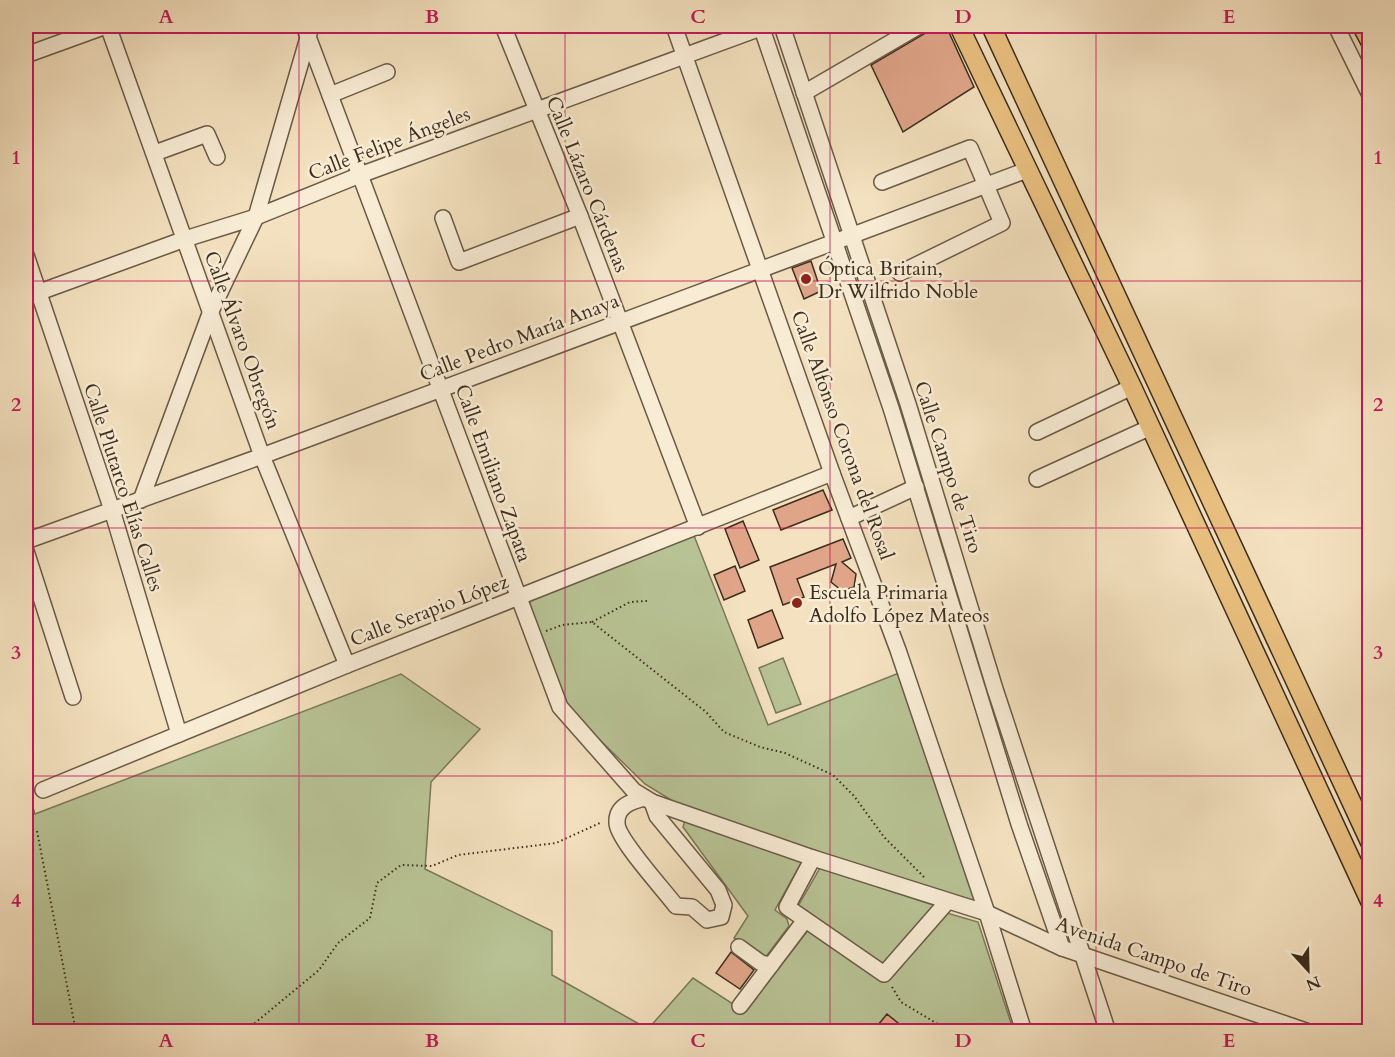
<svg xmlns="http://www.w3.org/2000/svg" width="1395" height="1057" viewBox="0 0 1395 1057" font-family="Cardo,serif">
  <rect width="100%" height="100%" fill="#f4e1bf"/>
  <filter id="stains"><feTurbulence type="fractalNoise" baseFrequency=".00333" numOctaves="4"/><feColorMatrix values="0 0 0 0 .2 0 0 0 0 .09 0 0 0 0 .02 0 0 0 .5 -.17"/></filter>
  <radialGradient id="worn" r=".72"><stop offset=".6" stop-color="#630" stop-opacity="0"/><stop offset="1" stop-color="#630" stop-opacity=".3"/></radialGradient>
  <g fill="#b8c395" stroke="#7a7859" stroke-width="1.5">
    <path d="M 693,533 L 768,725 L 899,673 L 979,907 L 684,808 L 645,784 L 567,708 L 528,606 L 532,599 Z"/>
    <path d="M 783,658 L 801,704 L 776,713 L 759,668 Z"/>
    <path d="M 401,674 L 480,729 L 431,782 L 425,869 L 552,931 L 552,975 L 648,1029 L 693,978 L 745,1012 L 809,929 L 891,977 L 947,913 L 978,922 L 1013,1029 L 1008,1032 L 26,1031 L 26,810 L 33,808 L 35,814 Z"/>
    <path d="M 685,820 L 802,861 L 775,910 L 787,919 L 789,926 L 765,958 L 734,938 L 748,916 L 683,827 Z"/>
    <path d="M 820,868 L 936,906 L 883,967 L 797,908 Z"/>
  </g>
  <g fill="#e0a589" stroke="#3c2d1d" stroke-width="1.5">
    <path d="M 933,26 L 946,26 L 974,87 L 903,132 L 871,65 L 924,34 Z"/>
    <path d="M 811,261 L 821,291 L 804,299 L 792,268 Z"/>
    <path d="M 823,490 L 832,510 L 781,530 L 773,510 Z"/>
    <path d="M 743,521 L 759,560 L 740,568 L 725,529 Z"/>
    <path d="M 843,539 L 851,558 L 842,562 L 856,574 L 854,587 L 842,591 L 831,582 L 836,564 L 797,579 L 804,597 L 783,605 L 770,567 Z"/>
    <path d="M 735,566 L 745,591 L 724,600 L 714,575 Z"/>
    <path d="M 772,610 L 783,638 L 758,648 L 748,620 Z"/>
    <path d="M 731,952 L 754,970 L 740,989 L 716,973 Z"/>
    <path d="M 887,1014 L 909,1032 L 885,1032 L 878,1025 Z"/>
  </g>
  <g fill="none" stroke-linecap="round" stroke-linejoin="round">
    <defs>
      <g id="minor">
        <path d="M 108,26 L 262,456 L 347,665"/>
        <path d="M 304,26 L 560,707 L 634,791 L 652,802 L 813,858"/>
        <path d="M 503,26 L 580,216 L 698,527"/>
        <path d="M 674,26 L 832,473 L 898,650 L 987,913 L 1024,1032"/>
        <path d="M 761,26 L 891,408 L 1019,824 L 1062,948"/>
        <path d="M 782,26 L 908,404 L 995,689 L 1108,1032"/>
        <path d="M 1336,26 L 1370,95"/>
        <path d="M 26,55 L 106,26"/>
        <path d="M 804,93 L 919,26"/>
        <path d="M 330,95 L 387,72"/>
        <path d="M 155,153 L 207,134 L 217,157"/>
        <path d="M 882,182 L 970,148 L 1002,223 L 900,273"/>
        <path d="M 443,218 L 459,262 L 580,216"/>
        <path d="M 26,255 L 112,510 L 179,734"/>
        <path d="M 26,297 L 185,239 L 256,217 L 360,175 L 766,26"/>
        <path d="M 1037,432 L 1132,387"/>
        <path d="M 1037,479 L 1151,427"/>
        <path d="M 141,500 L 211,311 L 256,217 L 309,34"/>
        <path d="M 849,518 L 916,487"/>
        <path d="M 26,541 L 262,456 L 1027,170"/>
        <path d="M 26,551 L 73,697"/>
        <path d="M 43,790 L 347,665 L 832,473"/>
        <path d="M 645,798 C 632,801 616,806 617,823 C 617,839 665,891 676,906 L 692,907 L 707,920 L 721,917 L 724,905 L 718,890 L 657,816 L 652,802"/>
        <path d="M 947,902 L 884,974 L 787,907 L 813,858 L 987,913 L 1062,948 L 1309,1032"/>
        <path d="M 739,947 L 761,963 L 771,965"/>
        <path d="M 740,1006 L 805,920"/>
      </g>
      <g id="major">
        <path d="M 959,26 L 1132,387 L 1370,901"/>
        <path d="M 991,26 L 1370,842"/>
        <path d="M 1362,26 L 1370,41"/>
      </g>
    </defs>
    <use href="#minor" stroke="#6a5a46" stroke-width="18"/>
    <use href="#major" stroke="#3c2d1d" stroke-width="21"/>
    <g stroke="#3c2d1d" stroke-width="2" stroke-dasharray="1.5 3" stroke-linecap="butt">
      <path d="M 592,622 L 630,602 L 647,601"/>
      <path d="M 546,631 L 562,625 L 592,622 L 706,712 L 724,732 L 760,747 L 785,753 L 833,775 L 854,796 L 884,837 L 926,879"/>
      <path d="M 37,831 L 76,1032"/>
      <path d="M 892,987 L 901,1002 L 951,1032"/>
      <path d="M 244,1032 L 319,970 L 338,943 L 370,918 L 377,883 L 401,865 L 432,866 L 458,855 L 556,843 L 602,822"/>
    </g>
    <use href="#minor" stroke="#f8ecd5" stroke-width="15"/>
    <use href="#major" stroke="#eac080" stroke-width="18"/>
  </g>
  <path fill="none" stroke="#c2185b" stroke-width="1.5" stroke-opacity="0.55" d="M 299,26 L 299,1032M 565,26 L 565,1032M 830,26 L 830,1032M 1096,26 L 1096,1032M 26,281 L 1370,281M 26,528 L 1370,528M 26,776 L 1370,776"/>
  <g fill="#8f2418" stroke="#f8ecd5" stroke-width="2">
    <circle cx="806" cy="279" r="6"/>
    <circle cx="797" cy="603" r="6"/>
  </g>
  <g text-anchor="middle" stroke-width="5" stroke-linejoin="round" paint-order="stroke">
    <g font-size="20" fill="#3c2d1d" stroke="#f8ecd5">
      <text transform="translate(389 143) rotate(-21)" y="7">Calle Felipe Ángeles</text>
      <text transform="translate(588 184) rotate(68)" y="7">Calle Lázaro Cárdenas</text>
      <text transform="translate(519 337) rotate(-21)" y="7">Calle Pedro María Anaya</text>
      <text transform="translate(243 340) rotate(70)" y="7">Calle Álvaro Obregón</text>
      <text transform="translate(843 435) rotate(70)" y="7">Calle Alfonso Corona del Rosal</text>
      <text transform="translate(949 467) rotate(72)" y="7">Calle Campo de Tiro</text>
      <text transform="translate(494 473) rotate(70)" y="7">Calle Emiliano Zapata</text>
      <text transform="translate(124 487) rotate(72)" y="7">Calle Plutarco Elías Calles</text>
      <text transform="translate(429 610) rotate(-21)" y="7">Calle Serapio López</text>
      <text transform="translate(1154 956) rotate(19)" y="7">Avenida Campo de Tiro</text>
    </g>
    <g font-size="20" fill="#3c2d1d" stroke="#f8ecd5" text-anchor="start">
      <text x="818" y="275">Óptica Britain,<tspan x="818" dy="23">Dr Wilfrido Noble</tspan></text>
      <text x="809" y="599">Escuela Primaria<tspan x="809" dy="23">Adolfo López Mateos</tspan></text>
    </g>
  </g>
  <rect width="1395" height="1057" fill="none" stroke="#f4e1bf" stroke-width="66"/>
  <g transform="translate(1308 970) rotate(158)" stroke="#f8ecd5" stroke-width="4.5" paint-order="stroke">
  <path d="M0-4.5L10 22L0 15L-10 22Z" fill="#3c2d1d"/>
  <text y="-9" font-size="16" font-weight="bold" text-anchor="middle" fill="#3c2d1d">N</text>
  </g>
  <rect x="33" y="33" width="1329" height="991" fill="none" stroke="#c2185b" stroke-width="2"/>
  <g font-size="20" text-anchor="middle" font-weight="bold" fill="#c2185b">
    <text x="166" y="23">A</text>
    <text x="432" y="23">B</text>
    <text x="698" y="23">C</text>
    <text x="963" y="23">D</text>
    <text x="1229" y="23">E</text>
    <text x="16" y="164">1</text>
    <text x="1378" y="164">1</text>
    <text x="16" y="411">2</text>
    <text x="1378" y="411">2</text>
    <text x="16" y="659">3</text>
    <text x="1378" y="659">3</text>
    <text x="16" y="907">4</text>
    <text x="1378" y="907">4</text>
    <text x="166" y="1047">A</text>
    <text x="432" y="1047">B</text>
    <text x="698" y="1047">C</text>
    <text x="963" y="1047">D</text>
    <text x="1229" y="1047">E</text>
  </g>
  <rect width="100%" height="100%" filter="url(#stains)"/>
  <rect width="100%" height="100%" fill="url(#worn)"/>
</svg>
